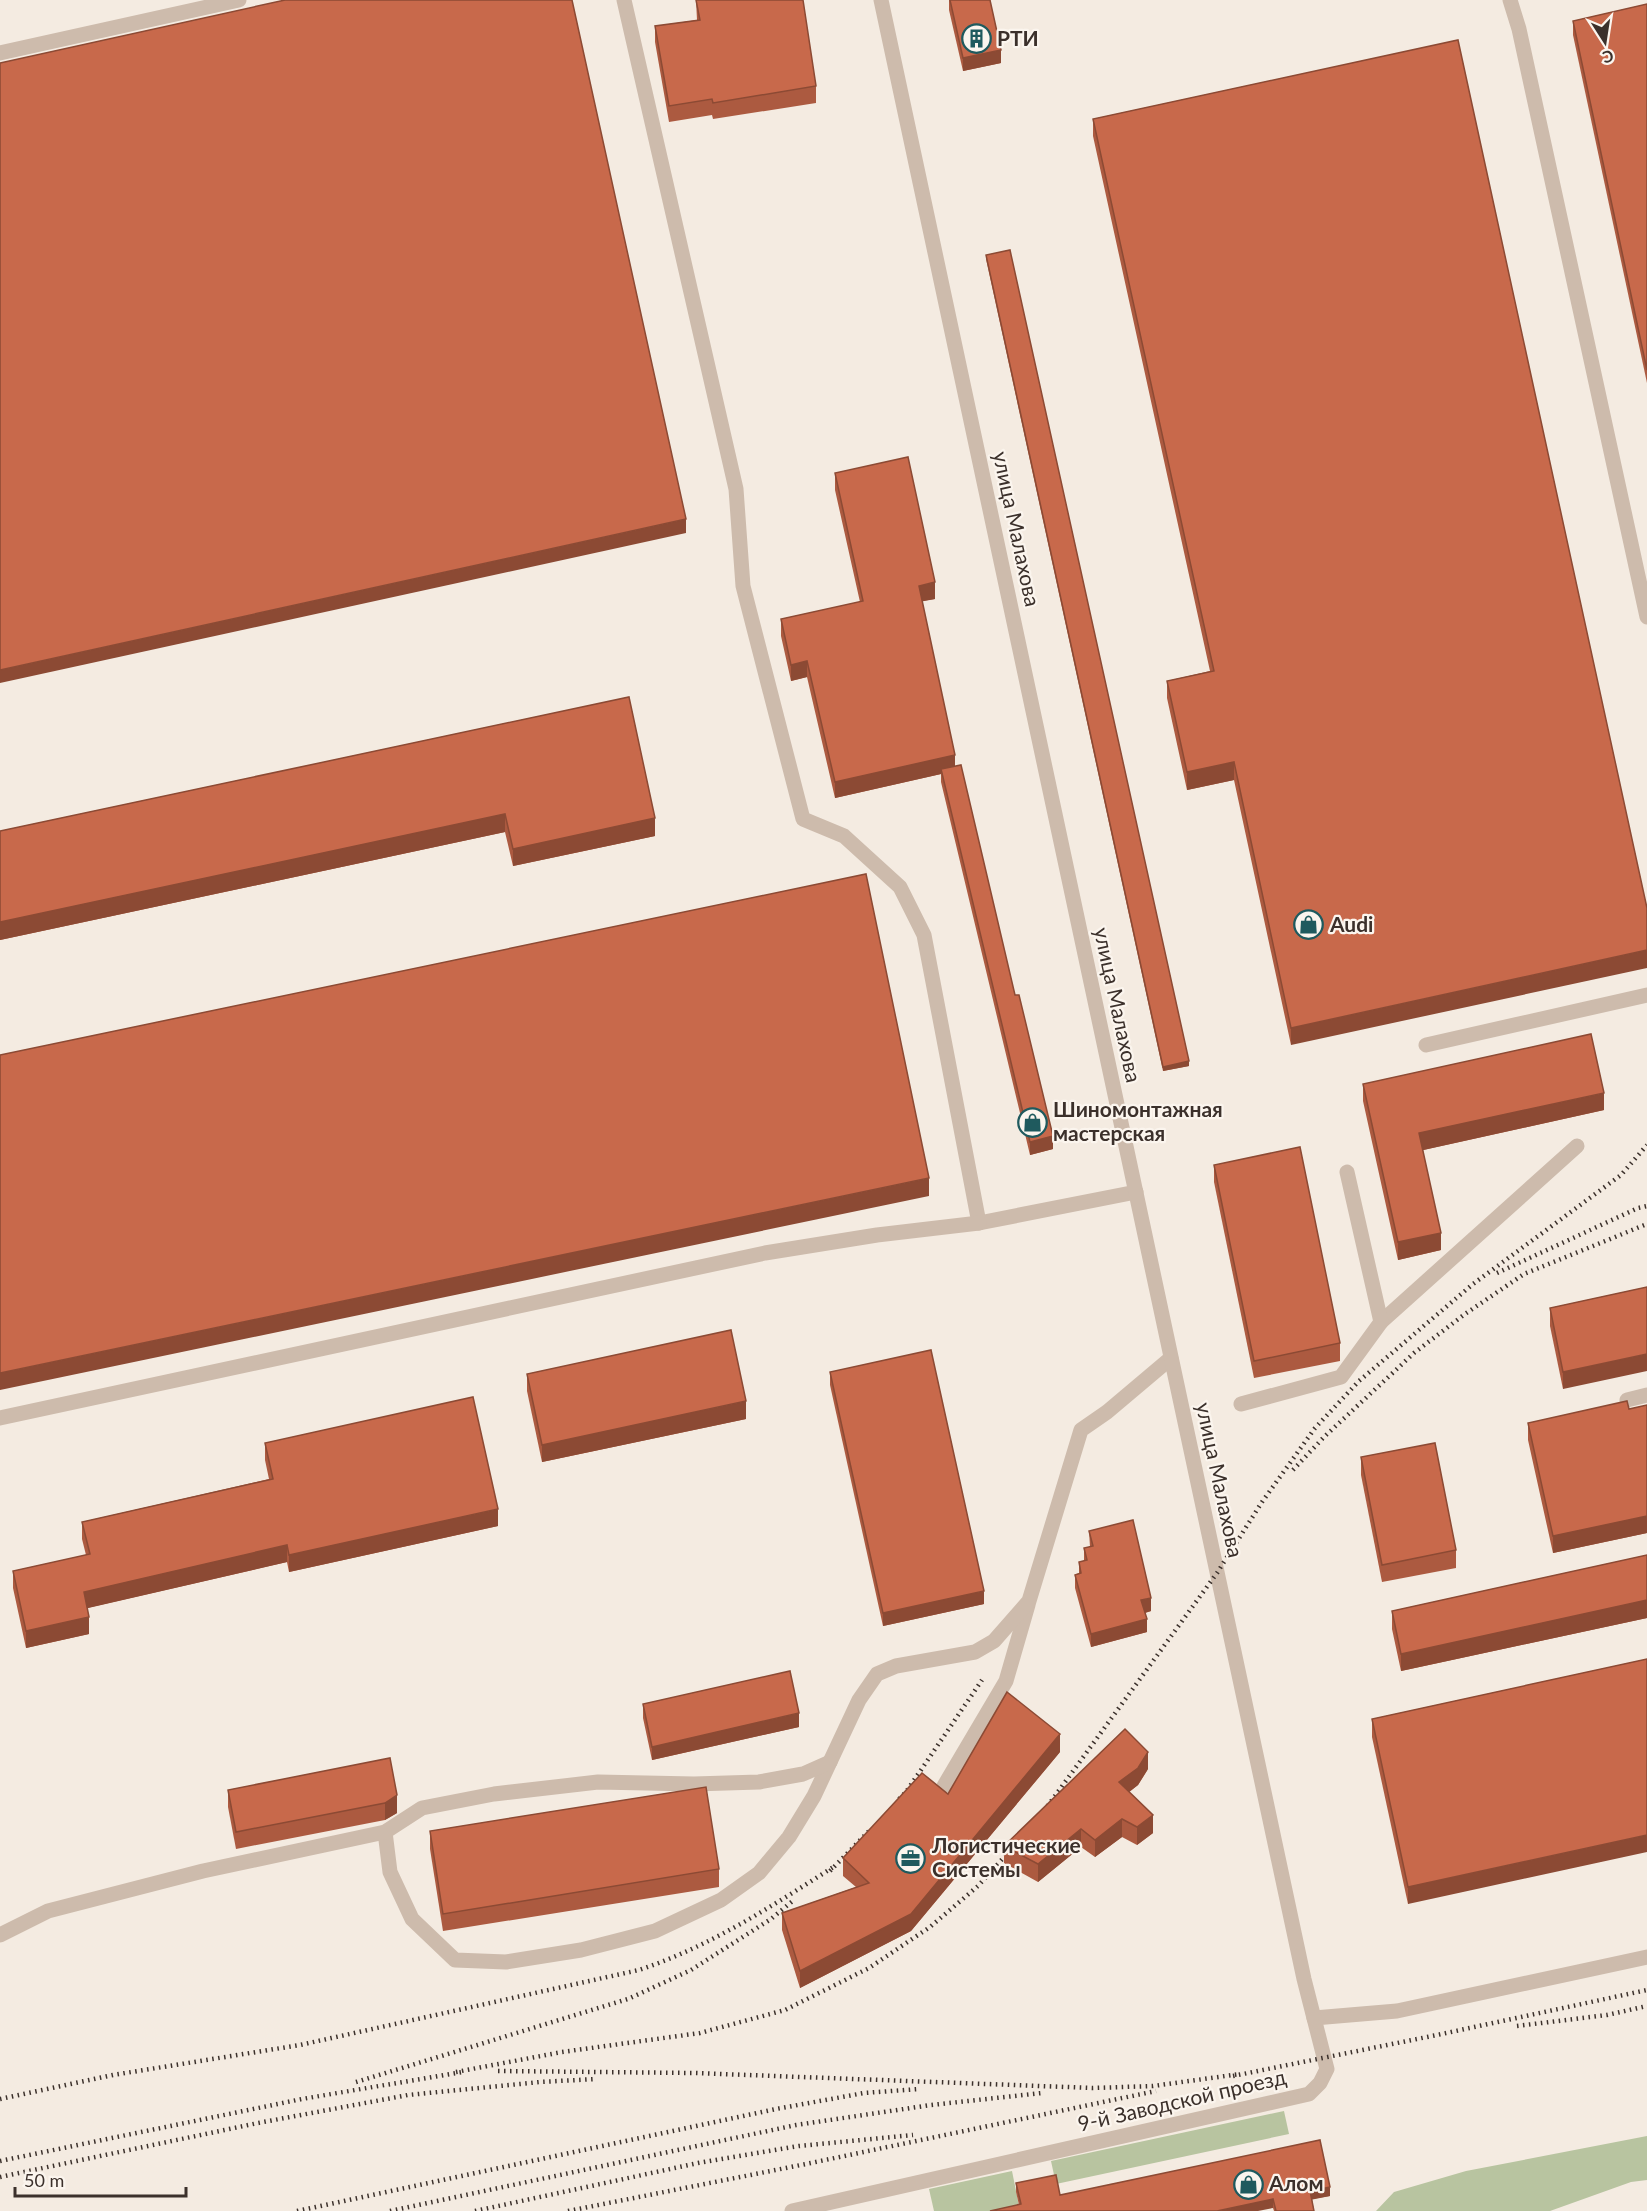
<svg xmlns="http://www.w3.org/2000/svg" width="1647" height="2211" viewBox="0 0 1647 2211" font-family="Lato,sans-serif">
  <rect width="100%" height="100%" fill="#f4ebe1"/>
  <g fill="#b8c4a0">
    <path d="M 1284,2111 L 1289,2134 L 1056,2184 L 1051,2161 Z"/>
    <path d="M 1647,2136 L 1647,2180 L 1631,2182 L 1550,2211 L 1376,2211 L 1394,2192 L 1466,2171 Z"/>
    <path d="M 1012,2171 L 1020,2211 L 934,2211 L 929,2189 Z"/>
  </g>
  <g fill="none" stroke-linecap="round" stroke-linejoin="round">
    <g stroke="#cdbbac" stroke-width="15">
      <path d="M 624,0 L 736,489 L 743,586 L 803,819 L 844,836 L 900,887 L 924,935 L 979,1223 L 1136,1192"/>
      <path d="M 1510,0 L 1519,29 L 1647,617"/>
      <path d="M 0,53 L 239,0"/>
      <path d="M 1426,1045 L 1647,995"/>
      <path d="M 1381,1322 L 1577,1146"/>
      <path d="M 1627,1400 L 1647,1395"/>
      <path d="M 1241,1404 L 1341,1377 L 1381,1322 L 1347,1172"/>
      <path d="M 0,1418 L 765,1253 L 877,1235 L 979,1223"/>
      <path d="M 944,1786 L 1006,1681 L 1028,1605"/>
      <path d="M 385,1832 L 390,1872 L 412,1919 L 455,1960 L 506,1962 L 581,1950 L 655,1931 L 721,1900 L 759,1873 L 789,1837 L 814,1796 L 859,1700 L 877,1674 L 896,1666 L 975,1652 L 994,1641 L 1029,1601 L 1081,1430 L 1107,1412 L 1171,1358"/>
      <path d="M 0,1935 L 48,1911 L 203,1871 L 385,1832 L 422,1808 L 494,1794 L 598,1782 L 694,1784 L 759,1782 L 803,1774 L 830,1762"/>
      <path d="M 1314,2018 L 1397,2011 L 1647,1957"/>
      <path d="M 792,2211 L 1309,2094 L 1320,2083 L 1327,2069 L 1304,1979 L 881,0"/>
    </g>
    <g stroke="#3b302b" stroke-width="4.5" stroke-dasharray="1.5 4.5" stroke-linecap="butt">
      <path d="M 1497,1273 L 1638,1208 L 1647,1206"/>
      <path d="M 1293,1470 L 1324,1437 L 1414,1353 L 1465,1314 L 1524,1274 L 1647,1224"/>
      <path d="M 899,1799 L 906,1792 L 982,1680"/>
      <path d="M 1044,1811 L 1217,1573 L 1262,1502 L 1315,1428 L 1359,1381 L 1473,1284 L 1621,1175 L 1647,1145"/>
      <path d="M 830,1871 L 870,1830"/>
      <path d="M 1517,2026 L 1607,2015 L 1647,2006"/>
      <path d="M 498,2071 L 695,2073 L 1093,2088 L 1153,2086 L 1240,2074"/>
      <path d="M 456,2072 L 562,2052 L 700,2033 L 785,2010 L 869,1968 L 930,1927 L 978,1886 L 1015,1845"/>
      <path d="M 1233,2076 L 1437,2035 L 1647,1990"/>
      <path d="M 356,2082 L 628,1999 L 691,1970 L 771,1919 L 795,1899"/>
      <path d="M 0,2099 L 113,2075 L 300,2045 L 639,1970 C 711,1946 772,1906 835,1866"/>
      <path d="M 0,2161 L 302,2099 L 462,2072"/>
      <path d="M 0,2177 L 258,2123 L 408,2095 L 540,2082 L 596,2079"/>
      <path d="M 297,2211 L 776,2109 L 864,2093 L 919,2089"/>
      <path d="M 390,2211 L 796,2125 L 931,2105 L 1042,2093"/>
      <path d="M 475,2211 L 698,2163 L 799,2146 L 913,2135"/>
      <path d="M 568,2211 L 806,2164 L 1156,2091"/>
    </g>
  </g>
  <g fill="#ac5a40">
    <path d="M 696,0 L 816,86 L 816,103 L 713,119 L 712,115 L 669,122 L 655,42 L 655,26 L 697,20 Z"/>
    <path d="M 949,0 L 990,0 L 1001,63 L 963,71 L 949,10 Z"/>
    <path d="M 1647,4 L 1647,383 L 1573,35 L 1573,21 Z"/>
    <path d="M 1458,40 L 1291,1045 L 1234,780 L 1187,790 L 1167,698 L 1167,681 L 1210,671 L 1093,136 L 1093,119 Z"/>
    <path d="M 986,255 L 1189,1066 L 1163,1071 L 986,259 Z"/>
    <path d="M 835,473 L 935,599 L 922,601 L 955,766 L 1015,995 L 1053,1149 L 1030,1155 L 941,782 L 941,774 L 835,798 L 807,677 L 791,681 L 781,636 L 781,619 L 860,602 L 835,490 Z"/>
    <path d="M 629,697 L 655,836 L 513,866 L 505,832 L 0,940 L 0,831 Z"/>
    <path d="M 1363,1084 L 1604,1110 L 1423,1150 L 1441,1250 L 1398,1260 L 1363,1101 Z"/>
    <path d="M 1214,1165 L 1340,1343 L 1340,1361 L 1254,1378 L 1214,1182 Z"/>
    <path d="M 1647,1287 L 1563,1389 L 1550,1326 L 1550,1308 Z"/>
    <path d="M 830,1372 L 984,1604 L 883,1626 L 830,1385 Z"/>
    <path d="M 527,1374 L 746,1419 L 542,1462 L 527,1391 Z"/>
    <path d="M 1647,1405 L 1647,1533 L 1553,1553 L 1528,1440 L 1528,1423 L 1629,1409 Z"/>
    <path d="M 265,1443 L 498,1526 L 289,1572 L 287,1562 L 87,1608 L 89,1634 L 26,1648 L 13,1588 L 13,1571 L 86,1555 L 82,1539 L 82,1522 L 269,1479 L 265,1460 Z"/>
    <path d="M 1361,1457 L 1456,1550 L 1456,1568 L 1382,1582 L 1361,1475 Z"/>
    <path d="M 1089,1531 L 1151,1611 L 1145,1613 L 1147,1632 L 1091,1647 L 1075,1588 L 1075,1575 L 1079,1573 L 1079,1562 L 1084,1561 L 1084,1548 L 1090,1547 Z"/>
    <path d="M 1647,1555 L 1647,1618 L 1401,1671 L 1392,1629 L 1392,1611 Z"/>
    <path d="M 1647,1659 L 1408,1904 L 1372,1737 L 1372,1719 Z"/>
    <path d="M 643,1704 L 799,1727 L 652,1760 L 643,1718 Z"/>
    <path d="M 1060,1752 L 911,1931 L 800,1988 L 782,1930 L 782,1913 L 856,1887 L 843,1876 L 843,1858 L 948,1794 Z"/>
    <path d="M 390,1758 L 397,1813 L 385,1820 L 236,1849 L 228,1807 L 228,1790 Z"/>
    <path d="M 1148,1769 L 1138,1785 L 1129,1792 L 1153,1833 L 1137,1845 L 1122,1837 L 1095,1857 L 1081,1847 L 1038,1882 L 1004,1863 L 1004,1846 Z"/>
    <path d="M 430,1831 L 719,1869 L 719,1887 L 443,1931 L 430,1849 Z"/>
    <path d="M 1016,2183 L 1060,2195 L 1330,2196 L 1312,2199 L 1314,2211 L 1274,2211 L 1273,2208 L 1019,2205 L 1016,2192 Z"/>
  </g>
  <g fill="#8c4a34">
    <path d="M 1001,50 L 1001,63 L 963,71 L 963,58 Z"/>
    <path d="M 686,519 L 686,533 L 0,683 L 0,670 Z"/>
    <path d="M 935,582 L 935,599 L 919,602 L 919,586 Z"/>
    <path d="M 807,661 L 807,677 L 791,681 L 791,665 Z"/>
    <path d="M 955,755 L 955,771 L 941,769 L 941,774 L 835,798 L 835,782 Z"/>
    <path d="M 1234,762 L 1234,780 L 1187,790 L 1187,772 Z"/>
    <path d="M 505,814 L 505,832 L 0,940 L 0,922 Z"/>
    <path d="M 655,818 L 655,836 L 513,866 L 513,849 Z"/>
    <path d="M 1647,950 L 1647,968 L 1291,1045 L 1291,1028 Z"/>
    <path d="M 1189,1061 L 1189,1066 L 1163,1071 L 1163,1067 Z"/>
    <path d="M 1604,1093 L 1604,1110 L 1419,1151 L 1419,1133 Z"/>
    <path d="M 1053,1136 L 1053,1149 L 1030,1155 L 1030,1142 Z"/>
    <path d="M 929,1178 L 929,1196 L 0,1390 L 0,1373 Z"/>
    <path d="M 1441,1233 L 1441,1250 L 1398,1260 L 1398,1242 Z"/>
    <path d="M 1647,1354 L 1647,1371 L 1563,1389 L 1563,1372 Z"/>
    <path d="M 746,1401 L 746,1419 L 542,1462 L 542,1445 Z"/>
    <path d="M 498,1509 L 498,1526 L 289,1572 L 289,1555 Z"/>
    <path d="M 1647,1516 L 1647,1533 L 1553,1553 L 1553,1536 Z"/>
    <path d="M 287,1545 L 287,1562 L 84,1609 L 84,1592 Z"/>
    <path d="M 984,1591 L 984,1604 L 883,1626 L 883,1613 Z"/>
    <path d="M 1151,1598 L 1151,1611 L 1141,1614 L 1141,1600 Z"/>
    <path d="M 1647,1600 L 1647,1618 L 1401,1671 L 1401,1654 Z"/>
    <path d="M 89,1617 L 89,1634 L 26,1648 L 26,1631 Z"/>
    <path d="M 1147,1619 L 1147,1632 L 1091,1647 L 1091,1634 Z"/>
    <path d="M 799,1713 L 799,1727 L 652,1760 L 652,1747 Z"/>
    <path d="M 1060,1734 L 1060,1752 L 911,1931 L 800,1988 L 800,1971 Z"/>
    <path d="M 1148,1752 L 1148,1769 L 1138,1785 L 1119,1800 L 1119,1782 Z"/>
    <path d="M 397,1795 L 397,1813 L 385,1820 L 385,1803 Z"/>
    <path d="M 1153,1815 L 1153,1833 L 1137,1845 L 1137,1827 Z"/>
    <path d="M 1122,1819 L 1122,1837 L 1095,1857 L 1095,1840 Z"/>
    <path d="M 1081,1829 L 1081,1847 L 1038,1882 L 1038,1864 Z"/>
    <path d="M 1647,1835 L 1647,1852 L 1408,1904 L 1408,1887 Z"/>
    <path d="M 1330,2187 L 1330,2196 L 1310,2200 L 1310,2191 Z"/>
    <path d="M 1273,2199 L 1273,2208 L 1258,2211 L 1217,2211 Z"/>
  </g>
  <g fill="#c8694b" stroke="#8c4a34" stroke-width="1.5">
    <path d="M 285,0 L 572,0 L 686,519 L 0,670 L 0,63 Z"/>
    <path d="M 696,0 L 803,0 L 816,86 L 713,103 L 712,99 L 669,106 L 655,26 L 700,20 Z"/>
    <path d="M 950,0 L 990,0 L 1001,50 L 963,58 Z"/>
    <path d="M 1647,4 L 1647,370 L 1573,21 Z"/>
    <path d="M 1458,40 L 1647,908 L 1647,950 L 1291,1028 L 1234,762 L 1187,772 L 1167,681 L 1214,671 L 1093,119 Z"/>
    <path d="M 1010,250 L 1189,1061 L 1163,1067 L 986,255 Z"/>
    <path d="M 908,457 L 935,582 L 919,586 L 955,755 L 835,782 L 807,661 L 791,665 L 781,619 L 863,601 L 835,473 Z"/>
    <path d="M 629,697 L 655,818 L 513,849 L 505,814 L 0,922 L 0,831 Z"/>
    <path d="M 961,765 L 1015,995 L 1019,995 L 1053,1136 L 1030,1142 L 941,769 Z"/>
    <path d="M 866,874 L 929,1178 L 0,1373 L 0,1055 Z"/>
    <path d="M 1591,1034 L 1604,1093 L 1419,1133 L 1441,1233 L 1398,1242 L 1363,1084 Z"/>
    <path d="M 1300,1147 L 1340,1343 L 1254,1361 L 1214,1165 Z"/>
    <path d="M 1647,1287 L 1647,1354 L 1563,1372 L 1550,1308 Z"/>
    <path d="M 731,1330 L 746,1401 L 542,1445 L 527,1374 Z"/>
    <path d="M 931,1350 L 984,1591 L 883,1613 L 830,1372 Z"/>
    <path d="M 473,1397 L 498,1509 L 289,1555 L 287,1545 L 84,1592 L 89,1617 L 26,1631 L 13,1571 L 90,1554 L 82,1522 L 273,1479 L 265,1443 Z"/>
    <path d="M 1627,1401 L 1629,1409 L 1647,1405 L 1647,1516 L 1553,1536 L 1528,1423 Z"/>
    <path d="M 1435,1443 L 1456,1550 L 1382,1565 L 1361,1457 Z"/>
    <path d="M 1133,1520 L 1151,1598 L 1141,1600 L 1147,1619 L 1091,1634 L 1075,1575 L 1081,1573 L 1079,1562 L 1087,1560 L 1084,1548 L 1093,1546 L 1089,1531 Z"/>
    <path d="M 1647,1555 L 1647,1600 L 1401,1654 L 1392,1611 Z"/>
    <path d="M 1647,1659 L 1647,1835 L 1408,1887 L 1372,1719 Z"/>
    <path d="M 790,1671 L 799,1713 L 652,1747 L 643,1704 Z"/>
    <path d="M 1007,1692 L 1060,1734 L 911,1914 L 800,1971 L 782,1913 L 869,1883 L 843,1858 L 922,1773 L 948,1794 Z"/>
    <path d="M 1125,1729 L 1148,1752 L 1138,1768 L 1119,1782 L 1153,1815 L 1137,1827 L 1122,1819 L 1095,1840 L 1081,1829 L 1038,1864 L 1004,1846 Z"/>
    <path d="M 390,1758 L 397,1795 L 385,1803 L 236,1832 L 228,1790 Z"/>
    <path d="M 706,1787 L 719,1869 L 443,1914 L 430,1831 Z"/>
    <path d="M 1320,2140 L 1330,2187 L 1310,2191 L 1314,2211 L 1276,2211 L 1273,2199 L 1217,2211 L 990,2211 L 1021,2204 L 1016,2183 L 1056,2175 L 1060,2195 Z"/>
  </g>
  <defs>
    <symbol id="building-ring" viewBox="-11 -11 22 22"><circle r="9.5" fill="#fbf5ee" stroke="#1f5a5e" stroke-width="1.5"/><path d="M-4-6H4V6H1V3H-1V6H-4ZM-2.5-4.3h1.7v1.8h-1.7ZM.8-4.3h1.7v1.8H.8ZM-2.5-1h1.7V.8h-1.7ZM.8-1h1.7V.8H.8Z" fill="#1f5a5e"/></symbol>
    <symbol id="shop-ring" viewBox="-11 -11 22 22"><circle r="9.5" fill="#fbf5ee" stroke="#1f5a5e" stroke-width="1.5"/><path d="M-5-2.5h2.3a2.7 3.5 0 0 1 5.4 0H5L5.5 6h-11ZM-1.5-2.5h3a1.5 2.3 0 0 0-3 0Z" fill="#1f5a5e"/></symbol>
    <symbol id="office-ring" viewBox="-11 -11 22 22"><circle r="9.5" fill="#fbf5ee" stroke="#1f5a5e" stroke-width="1.5"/><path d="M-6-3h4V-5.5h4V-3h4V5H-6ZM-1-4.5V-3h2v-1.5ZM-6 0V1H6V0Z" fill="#1f5a5e"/></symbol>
  </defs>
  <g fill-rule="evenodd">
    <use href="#building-ring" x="960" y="22" width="33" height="33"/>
    <use href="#shop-ring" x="1292" y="908" width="33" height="33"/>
    <use href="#shop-ring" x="1016" y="1106" width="33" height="33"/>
    <use href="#office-ring" x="894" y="1842" width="33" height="33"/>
    <use href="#shop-ring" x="1232" y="2168" width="33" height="33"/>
  </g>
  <g text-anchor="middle" stroke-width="4.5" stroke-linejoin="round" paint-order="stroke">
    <g font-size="21" font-weight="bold" fill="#3b302b" stroke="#fbf5ee" text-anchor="start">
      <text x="997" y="46">РТИ</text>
      <text x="1330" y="932">Audi</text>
      <text x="1053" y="1117">Шиномонтажная<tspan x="1053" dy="24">мастерская</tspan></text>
      <text x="932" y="1853">Логистические<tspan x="932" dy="24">Системы</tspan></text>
      <text x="1269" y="2191">Алом</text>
    </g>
    <g font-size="21" fill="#3b302b" stroke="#fbf5ee">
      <text transform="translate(1016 529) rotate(78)" y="7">улица Малахова</text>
      <text transform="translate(1117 1005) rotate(78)" y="7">улица Малахова</text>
      <text transform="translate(1219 1480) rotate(78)" y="7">улица Малахова</text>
      <text transform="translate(1182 2101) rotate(-13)" y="7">9-й Заводской проезд</text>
    </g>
  </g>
  <g transform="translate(1605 42) rotate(168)" stroke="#fbf5ee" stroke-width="4.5" paint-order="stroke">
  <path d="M0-4.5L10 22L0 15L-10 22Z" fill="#3b302b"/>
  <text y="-9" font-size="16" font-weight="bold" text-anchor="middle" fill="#3b302b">С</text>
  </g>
  <path d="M15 2187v9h171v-9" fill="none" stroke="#3b302b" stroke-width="3"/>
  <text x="24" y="2187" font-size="18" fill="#3b302b" stroke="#fbf5ee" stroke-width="4.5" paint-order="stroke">50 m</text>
</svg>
